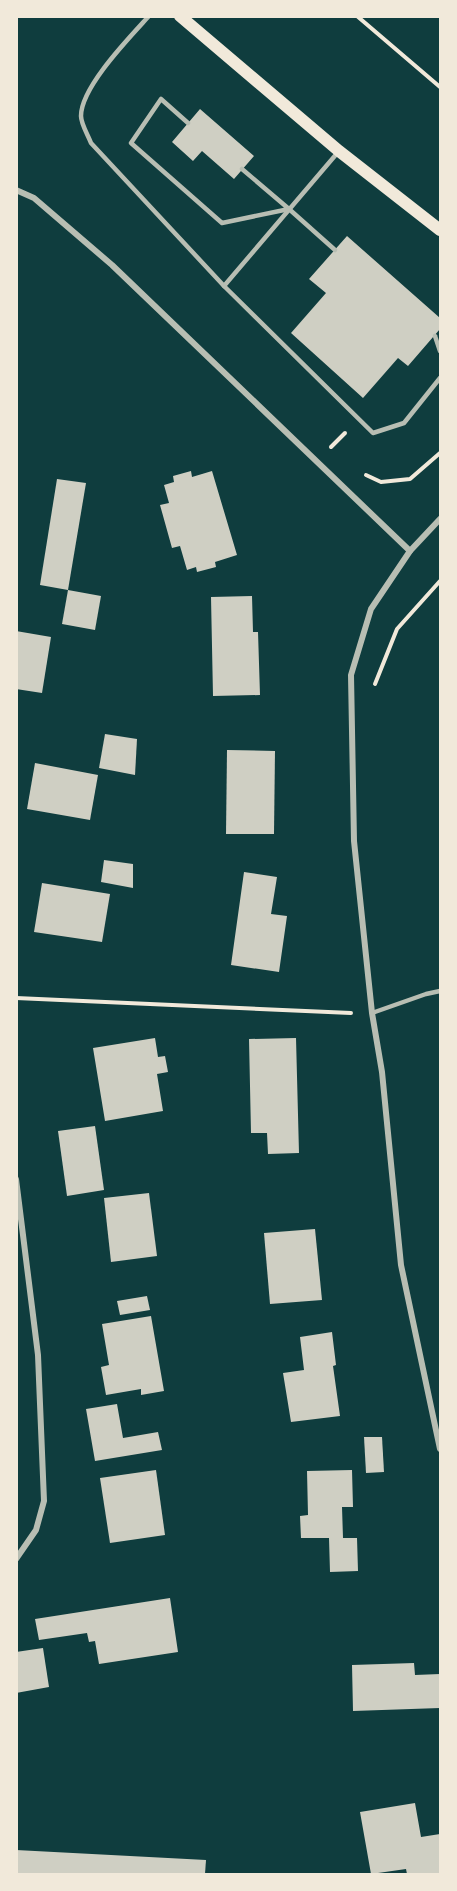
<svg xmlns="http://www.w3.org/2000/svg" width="457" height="1891" viewBox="0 0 457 1891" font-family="Quicksand,sans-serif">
  <rect width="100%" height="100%" fill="#0f3d3e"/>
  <g fill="#cfcfc3">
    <path d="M 200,109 L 254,156 L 234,179 L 202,151 L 193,161 L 172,142 Z"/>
    <path d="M 347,236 L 440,318 L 440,329 L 408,366 L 398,358 L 363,398 L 291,333 L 326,293 L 309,279 Z"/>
    <path d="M 191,471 L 192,477 L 212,471 L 237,555 L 215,562 L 216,567 L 197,572 L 196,567 L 187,570 L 180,546 L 172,548 L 160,505 L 169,503 L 164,485 L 174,482 L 173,476 Z"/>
    <path d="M 57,479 L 86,483 L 68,590 L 40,585 Z"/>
    <path d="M 68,590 L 101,596 L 95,630 L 62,624 Z"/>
    <path d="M 252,596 L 253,632 L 258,632 L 260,695 L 213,696 L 211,597 Z"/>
    <path d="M 16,631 L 51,637 L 42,693 L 16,689 Z"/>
    <path d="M 105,734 L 137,739 L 135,775 L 99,768 Z"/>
    <path d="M 227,750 L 275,751 L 274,834 L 226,834 Z"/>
    <path d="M 35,763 L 98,775 L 90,820 L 27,809 Z"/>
    <path d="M 104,860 L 133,864 L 133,888 L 101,882 Z"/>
    <path d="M 244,872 L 277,877 L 271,914 L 287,916 L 279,972 L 231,965 Z"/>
    <path d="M 42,883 L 110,894 L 102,942 L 34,932 Z"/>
    <path d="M 155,1038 L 158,1057 L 165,1056 L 168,1072 L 157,1074 L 163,1111 L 105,1121 L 93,1048 Z"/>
    <path d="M 296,1038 L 299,1153 L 268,1154 L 267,1133 L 251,1133 L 249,1039 Z"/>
    <path d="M 95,1126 L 104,1190 L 67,1196 L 58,1131 Z"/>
    <path d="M 149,1193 L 157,1256 L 111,1262 L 104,1198 Z"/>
    <path d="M 315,1229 L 322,1300 L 270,1304 L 264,1233 Z"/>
    <path d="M 147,1296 L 150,1310 L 120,1315 L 117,1301 Z"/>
    <path d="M 151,1316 L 164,1391 L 141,1395 L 141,1389 L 106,1395 L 101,1367 L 109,1365 L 102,1324 Z"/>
    <path d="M 332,1332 L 336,1365 L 333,1366 L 340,1416 L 291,1422 L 283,1373 L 304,1370 L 300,1337 Z"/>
    <path d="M 117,1404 L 123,1438 L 158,1432 L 162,1450 L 95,1461 L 86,1409 Z"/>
    <path d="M 364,1437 L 382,1437 L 384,1472 L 366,1473 Z"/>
    <path d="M 156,1470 L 165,1535 L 110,1543 L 100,1478 Z"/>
    <path d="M 352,1470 L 353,1507 L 342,1507 L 343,1538 L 357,1538 L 358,1571 L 330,1572 L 329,1538 L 301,1538 L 300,1516 L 308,1515 L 307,1471 Z"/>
    <path d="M 170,1598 L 178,1652 L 99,1664 L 95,1641 L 89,1642 L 87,1633 L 39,1640 L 35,1619 Z"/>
    <path d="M 43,1648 L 49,1687 L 16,1693 L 16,1652 Z"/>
    <path d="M 414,1663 L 415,1675 L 440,1674 L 440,1708 L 353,1711 L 352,1665 Z"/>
    <path d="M 415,1803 L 421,1837 L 440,1834 L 440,1874 L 407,1874 L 406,1869 L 371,1874 L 360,1812 Z"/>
    <path d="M 16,1850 L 206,1860 L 205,1874 L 16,1874 Z"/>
  </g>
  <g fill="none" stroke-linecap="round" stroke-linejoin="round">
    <g stroke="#f1e9da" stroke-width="4">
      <path d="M 357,16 L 440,87"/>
      <path d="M 331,447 L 345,433"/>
      <path d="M 366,475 L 381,482 L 410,479 L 440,453"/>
      <path d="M 375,684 L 397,629 L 440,581"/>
      <path d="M 16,998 L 351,1013"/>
    </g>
    <g stroke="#b8beb3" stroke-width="4.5">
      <path d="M 149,16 C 130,37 81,87 81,116 C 81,124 88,135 91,143 L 224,286 L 373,433 L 404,423 L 440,378"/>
      <path d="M 188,123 L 161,99 L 131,143 L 222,223 L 289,209 L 242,169"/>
      <path d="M 289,209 L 335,250"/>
      <path d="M 224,286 L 339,151"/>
      <path d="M 435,336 L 440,351"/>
      <path d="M 372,1013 L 426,994 L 440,991"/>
    </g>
    <g stroke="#b8beb3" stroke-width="6">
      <path d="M 16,190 L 34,198 L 112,265 L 410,551"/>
      <path d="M 440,519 L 410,551 L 371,609 L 351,675 L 354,841 L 372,1013 L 382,1072 L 401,1265 L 440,1449"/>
      <path d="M 16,1179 L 38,1355 L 44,1501 L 36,1530 L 16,1559"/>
    </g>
    <path stroke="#f1e9da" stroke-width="12" d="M 180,16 L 339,151 L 440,230"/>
  </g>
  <rect width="457" height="1891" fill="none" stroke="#f1e9da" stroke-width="36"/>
</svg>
